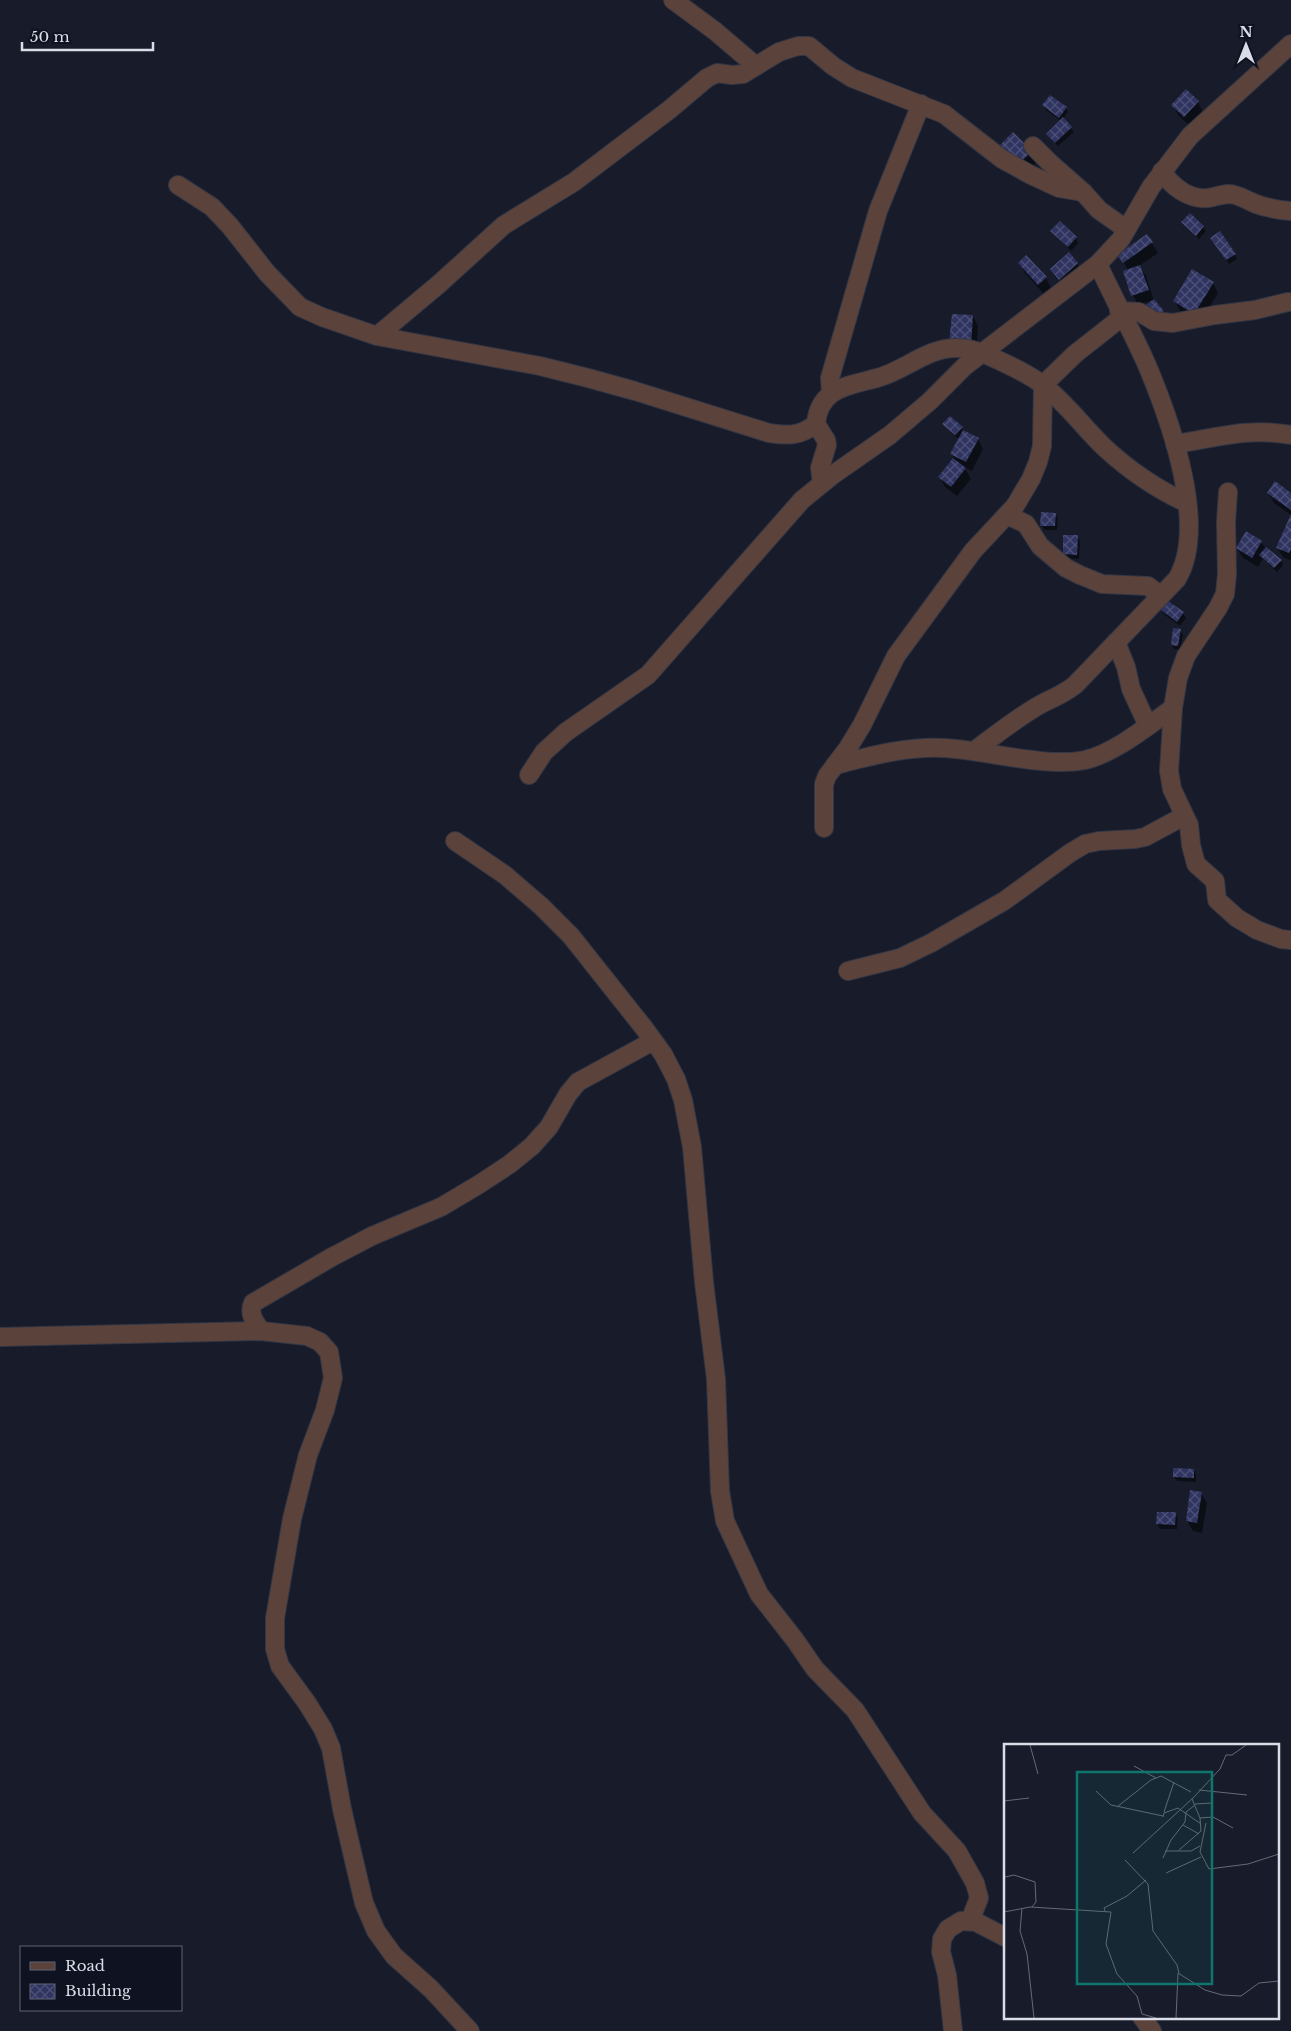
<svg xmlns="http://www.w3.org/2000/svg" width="1291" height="2031" viewBox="0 0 1291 2031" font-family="'Libre Baskerville',serif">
  <defs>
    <pattern id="building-cross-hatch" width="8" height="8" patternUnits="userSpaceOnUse" patternTransform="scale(1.25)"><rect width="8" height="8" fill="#2f3461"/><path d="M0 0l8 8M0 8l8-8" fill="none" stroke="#4d5178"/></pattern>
  </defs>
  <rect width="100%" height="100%" fill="#181b2a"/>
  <g fill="#0007">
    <path d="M 1198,102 L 1203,112 L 1190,126 L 1178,115 L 1173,105 Z"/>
    <path d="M 1043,105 L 1066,108 L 1068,112 L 1063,119 L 1074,132 L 1058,146 L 1050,138 L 1061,121 L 1046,110 Z"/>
    <path d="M 1013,134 L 1037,162 L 1024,174 Z"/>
    <path d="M 1183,223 L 1203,227 L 1206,231 L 1199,239 Z"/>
    <path d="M 1052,231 L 1076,238 L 1078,243 L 1071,251 Z"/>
    <path d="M 1147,236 L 1158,253 L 1139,266 L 1146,276 L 1154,301 L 1165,316 L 1160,320 L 1153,300 L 1138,305 L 1133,295 L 1124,272 L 1128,270 L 1119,255 Z"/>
    <path d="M 1215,242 L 1235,254 L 1237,259 L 1229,264 Z"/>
    <path d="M 1019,263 L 1046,278 L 1051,288 L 1044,294 L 1025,273 Z"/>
    <path d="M 1077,264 L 1083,273 L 1066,289 L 1052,270 Z"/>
    <path d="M 1213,283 L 1218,293 L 1200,323 L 1180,311 L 1175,301 Z"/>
    <path d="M 973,316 L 978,326 L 976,354 L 956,353 Z"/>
    <path d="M 944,424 L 962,428 L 964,432 L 978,439 L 983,449 L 972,471 L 964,467 L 971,479 L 957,496 L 945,487 L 940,477 L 954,458 L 952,454 L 959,440 Z"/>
    <path d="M 1268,493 L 1291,494 L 1291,515 L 1274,503 Z"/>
    <path d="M 1055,514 L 1058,518 L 1057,530 L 1044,530 L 1042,525 Z"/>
    <path d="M 1291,517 L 1291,561 L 1283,557 L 1277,548 Z"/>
    <path d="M 1077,537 L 1080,541 L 1079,559 L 1066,558 L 1064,554 Z"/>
    <path d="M 1261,542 L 1266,549 L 1281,560 L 1283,565 L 1277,572 L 1263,559 L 1258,567 L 1243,558 L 1237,548 Z"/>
    <path d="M 1162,611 L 1183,613 L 1186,618 L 1180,626 L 1165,615 Z"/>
    <path d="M 1180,630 L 1183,635 L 1180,650 L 1174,649 L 1172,645 Z"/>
    <path d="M 1194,1470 L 1196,1474 L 1196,1482 L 1177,1481 L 1174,1477 Z"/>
    <path d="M 1191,1492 L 1201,1493 L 1207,1503 L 1202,1533 L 1193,1531 L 1187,1521 Z"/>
    <path d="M 1175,1514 L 1178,1518 L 1177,1529 L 1160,1529 L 1157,1524 Z"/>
  </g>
  <g fill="url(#building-cross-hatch)">
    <path d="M 1186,89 L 1199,101 L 1184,117 L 1171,105 Z"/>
    <path d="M 1050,95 L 1067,107 L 1059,118 L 1042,105 Z"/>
    <path d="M 1063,117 L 1072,127 L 1055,143 L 1046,134 Z"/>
    <path d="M 1013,132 L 1032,151 L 1018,165 L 999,146 Z"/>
    <path d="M 1190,213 L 1204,226 L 1196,236 L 1181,222 Z"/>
    <path d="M 1060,221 L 1077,237 L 1068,247 L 1050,231 Z"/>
    <path d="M 1220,231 L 1236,254 L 1226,260 L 1210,238 Z"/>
    <path d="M 1147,234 L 1153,242 L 1123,263 L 1117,255 Z"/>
    <path d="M 1069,252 L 1078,263 L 1059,280 L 1050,269 Z"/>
    <path d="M 1026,255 L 1047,277 L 1038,285 L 1018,263 Z"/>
    <path d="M 1140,265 L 1149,290 L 1131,296 L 1123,271 Z"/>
    <path d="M 1192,269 L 1214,282 L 1194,314 L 1173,301 Z"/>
    <path d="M 1154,299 L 1164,311 L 1156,317 L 1146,305 Z"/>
    <path d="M 952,314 L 973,315 L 971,345 L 949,343 Z"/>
    <path d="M 950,416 L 963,427 L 955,435 L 942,424 Z"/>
    <path d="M 963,430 L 979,438 L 966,462 L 950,454 Z"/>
    <path d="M 953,458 L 966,468 L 951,487 L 938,477 Z"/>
    <path d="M 1275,481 L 1291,493 L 1291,510 L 1267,493 Z"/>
    <path d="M 1041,512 L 1056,513 L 1055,526 L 1040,526 Z"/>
    <path d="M 1291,514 L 1291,549 L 1289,553 L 1276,548 Z"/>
    <path d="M 1246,531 L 1262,541 L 1252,558 L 1236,548 Z"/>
    <path d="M 1063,535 L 1078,535 L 1077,555 L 1063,554 Z"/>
    <path d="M 1266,547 L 1282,560 L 1274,568 L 1259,555 Z"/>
    <path d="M 1168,601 L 1184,612 L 1177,622 L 1161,610 Z"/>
    <path d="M 1173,628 L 1181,629 L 1178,646 L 1171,645 Z"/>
    <path d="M 1173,1468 L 1194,1469 L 1194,1478 L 1173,1477 Z"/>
    <path d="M 1190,1490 L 1202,1492 L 1197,1523 L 1186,1521 Z"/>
    <path d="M 1157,1512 L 1176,1512 L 1175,1525 L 1156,1524 Z"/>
  </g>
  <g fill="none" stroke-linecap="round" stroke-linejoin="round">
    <defs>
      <g id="minor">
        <path d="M 673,0 L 715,31 L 756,66"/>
        <path d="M 1033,146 L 1050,163 L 1083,192 L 1099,210 L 1126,229"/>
        <path d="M 1162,171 C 1171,186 1189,200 1208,198 C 1217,197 1225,192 1235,195 C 1242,197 1249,201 1256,204 C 1267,208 1279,210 1291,211"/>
        <path d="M 178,185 L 212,207 L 230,226 L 267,273 L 300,307 L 322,317 L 377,336 L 540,366 L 588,378 L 635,391 L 769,433 C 788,436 800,436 816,424"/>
        <path d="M 1119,311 L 1139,312 L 1154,321 L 1173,323 L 1215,315 L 1255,310 L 1288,302"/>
        <path d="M 377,336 L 439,284 L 504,225 L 574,182 L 669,110 L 707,78 L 717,73 L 732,75 L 743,74 L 779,52 L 798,46 L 809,46 L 833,66 L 852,78 L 944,114 L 1002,159 L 1031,175 L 1059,188 L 1083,192"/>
        <path d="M 831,393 L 830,378 L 878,211 L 921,104"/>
        <path d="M 1175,444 C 1217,438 1247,427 1291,435"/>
        <path d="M 822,483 L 820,468 L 827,445 L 826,440 L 816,424 C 819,388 848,386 877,378 C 905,371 927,347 958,348 C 972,348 986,354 998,360 C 1013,367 1031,375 1044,386 C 1067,404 1084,428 1105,448 C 1130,471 1156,489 1187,503"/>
        <path d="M 1228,492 L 1226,522 L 1227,574 L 1225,594 L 1218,608 L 1186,656 L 1178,678 L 1173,708 L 1169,771 L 1172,789 L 1189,825 L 1191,845 L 1196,864 L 1215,881 L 1217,900 L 1237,918 L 1257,930 L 1281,939 L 1291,940"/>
        <path d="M 1007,515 L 1026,524 L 1040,546 L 1066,568 L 1080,575 L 1102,584 L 1148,586 L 1161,596"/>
        <path d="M 1116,642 L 1126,667 L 1131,689 L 1148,726"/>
        <path d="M 974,751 C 997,734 1020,715 1045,702 C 1056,697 1065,693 1075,685 L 1177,579 C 1208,527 1171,423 1149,370 C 1134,334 1114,300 1098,264"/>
        <path d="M 835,765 C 871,756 907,746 944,748 C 986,750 1044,768 1085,760 C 1115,753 1149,725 1173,708"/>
        <path d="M 529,775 L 544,752 L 566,732 L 648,675 L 802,500 L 834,474 L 890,435 L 930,401 L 965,366 L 1098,264 L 1121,239 L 1151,187 L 1190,136 L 1291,44"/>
        <path d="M 824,828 L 824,784 L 827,776 L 848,748 L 862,725 L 896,656 L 973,551 L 1015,506 L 1031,479 L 1038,462 L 1042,446 L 1043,385 L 1075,354 L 1122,317"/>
        <path d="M 455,841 L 505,875 L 541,906 L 571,936 L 644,1028 L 663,1054 L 676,1079 L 683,1100 L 692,1147 L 704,1282 L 716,1379 L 720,1491 L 725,1521 L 759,1594 L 795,1640 L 815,1669 L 855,1710 L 922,1813 L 957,1851 L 975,1883 L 979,1898 L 970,1921"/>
        <path d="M 848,971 L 900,958 L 931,943 L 1004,901 L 1070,853 L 1085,844 L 1099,841 L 1135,839 L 1145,837 L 1184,816"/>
        <path d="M 261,1331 C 255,1322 248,1314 253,1303 L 332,1257 L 372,1236 L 441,1207 L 478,1185 L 510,1164 L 532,1146 L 549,1127 L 568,1094 L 578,1082 L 653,1041"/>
        <path d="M 0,1337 L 261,1331 L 307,1336 L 320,1342 L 329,1352 L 333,1378 L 325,1410 L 308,1455 L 292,1519 L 275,1618 L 275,1649 L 280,1666 L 307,1703 L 323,1729 L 331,1748 L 342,1809 L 352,1852 L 364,1903 L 376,1931 L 394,1956 L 431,1989 L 470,2031"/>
        <path d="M 1142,2017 L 1152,2031"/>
        <path d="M 953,2031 L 947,1975 L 941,1952 L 942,1939 L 948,1929 L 961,1921 L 976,1922 L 1005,1937"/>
      </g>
    </defs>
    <use href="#minor" stroke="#333644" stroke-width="20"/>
    <use href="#minor" stroke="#5b433c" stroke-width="18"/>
  </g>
  <g transform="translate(1004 1744)">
    <rect width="275" height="275" fill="#181b2a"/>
    <path fill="none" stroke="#666976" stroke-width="1" d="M 26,1 L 34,30M 130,22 L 152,34M 195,46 L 243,51M 92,47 L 107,61 L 159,72M 0,57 L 25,54M 191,60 L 208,59M 113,63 L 147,36 L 157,32 L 187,48M 160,68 L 170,38M 159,73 L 160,69 L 174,64 L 197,80M 196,74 L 209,73 L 229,84M 202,79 L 196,108 L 205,125 L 244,120 L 275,110M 179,81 L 195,90M 175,106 L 197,87 L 196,74 L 188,55M 161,107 L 187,107 L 196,102M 129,109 L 189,54 L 216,25 L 222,11 L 228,11 L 242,1M 159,114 L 167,96 L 181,78 L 182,68 L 191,61M 121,116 L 144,140 L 149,187 L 173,221 L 175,229M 162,129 L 197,113M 0,132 L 0,167M 1,133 L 10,131 L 31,138 L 32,158 L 28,163M 18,164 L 16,187 L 23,210 L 30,274M 101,167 L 100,164 L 123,152 L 142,136M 0,168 L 26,163 L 107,168 L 102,200 L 113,230 L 133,252 L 138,270 L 152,274M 172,274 L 174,229 L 201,246 L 218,251 L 237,252 L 255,239 L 275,237"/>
    <path fill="#0f766e" fill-opacity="0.15" stroke="#0f766e" stroke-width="2.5" d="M 73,28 L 208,28 L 208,240 L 73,240 Z"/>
    <rect width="275" height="275" fill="none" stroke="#dadde7" stroke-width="2.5"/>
  </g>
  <rect x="20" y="1946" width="162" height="65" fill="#0f1220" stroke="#606370"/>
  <rect x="30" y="1962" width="25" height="8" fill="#5b433c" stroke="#606370"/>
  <text x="65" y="1971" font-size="15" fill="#dadde7">Road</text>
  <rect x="30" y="1984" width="25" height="15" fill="url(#building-cross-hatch)" stroke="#606370"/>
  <text x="65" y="1996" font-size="15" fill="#dadde7">Building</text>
  <g transform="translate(1246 45)" stroke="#0f1220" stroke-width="4" paint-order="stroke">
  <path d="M0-4L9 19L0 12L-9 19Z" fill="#dadde7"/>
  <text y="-8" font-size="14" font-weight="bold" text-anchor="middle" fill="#dadde7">N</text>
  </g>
  <path d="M22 42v8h131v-8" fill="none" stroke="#dadde7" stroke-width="2.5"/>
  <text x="30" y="42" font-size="15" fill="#dadde7" stroke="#0f1220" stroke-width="4" paint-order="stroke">50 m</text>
</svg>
